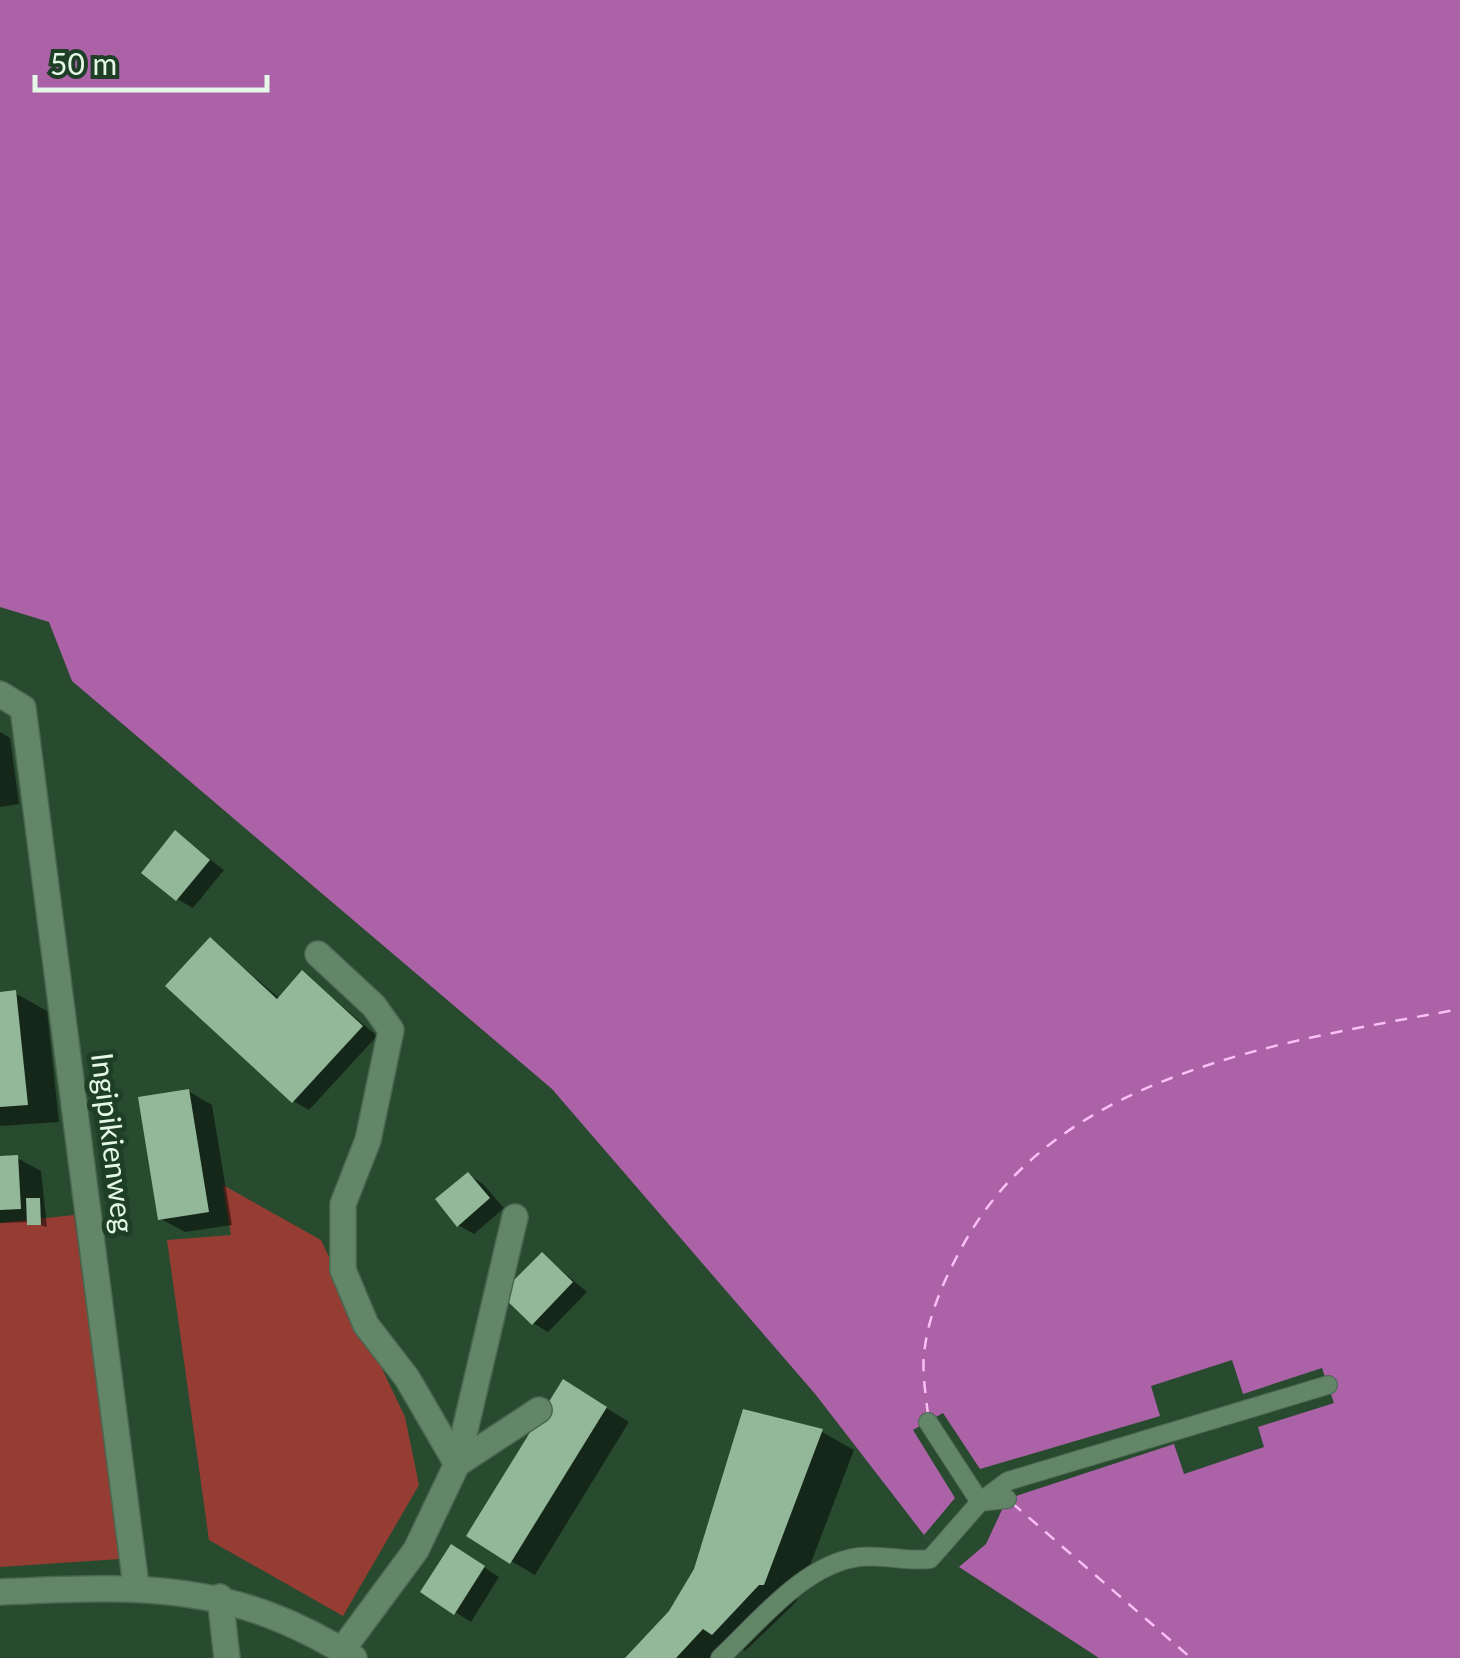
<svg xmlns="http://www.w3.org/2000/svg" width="1460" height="1658" viewBox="0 0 1460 1658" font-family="Lato,sans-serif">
  <rect width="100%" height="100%" fill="#284a2f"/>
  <g fill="#953d32">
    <path d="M 223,1185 L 321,1240 L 405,1417 L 419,1485 L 343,1616 L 209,1540 L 167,1240 L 231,1235 Z"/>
    <path d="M 74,1215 L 120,1559 L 0,1567 L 0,1223 Z"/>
  </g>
  <path fill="#ab62a6" d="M 0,0 L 1460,0 L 1460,1658 L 1099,1658 L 959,1567 L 924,1535 L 816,1395 L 552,1089 L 72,681 L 49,622 L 0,607 Z"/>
  <path fill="#284a2f" d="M 1232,1360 L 1243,1394 L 1322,1368 L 1334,1403 L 1258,1427 L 1264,1447 L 1184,1474 L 1174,1444 L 1007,1499 L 986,1544 L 959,1567 L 924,1535 L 955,1498 L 913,1430 L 943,1413 L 980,1469 L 1160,1416 L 1151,1386 Z"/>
  <g fill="#0007">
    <path d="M 0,732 L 10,738 L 19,804 L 0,807 Z"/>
    <path d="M 176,834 L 224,870 L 193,908 L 177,899 Z"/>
    <path d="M 211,940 L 280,999 L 303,973 L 377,1036 L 309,1110 L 293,1101 Z"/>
    <path d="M 15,993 L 47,1011 L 59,1122 L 0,1126 L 0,994 Z"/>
    <path d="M 188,1091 L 212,1105 L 232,1225 L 185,1232 L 161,1219 Z"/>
    <path d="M 17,1158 L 41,1171 L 47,1227 L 29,1222 L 0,1223 L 0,1159 Z"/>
    <path d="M 468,1175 L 483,1184 L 504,1208 L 474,1234 L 458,1225 Z"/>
    <path d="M 543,1255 L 587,1292 L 548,1332 L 533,1323 Z"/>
    <path d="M 587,1396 L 629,1422 L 535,1575 L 511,1561 Z"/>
    <path d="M 745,1412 L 822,1432 L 854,1450 L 796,1602 L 745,1651 L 736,1646 L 724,1658 L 628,1658 L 671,1612 L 696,1570 Z"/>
    <path d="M 467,1556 L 499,1577 L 471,1622 L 423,1592 Z"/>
  </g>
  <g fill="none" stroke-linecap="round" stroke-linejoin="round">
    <g stroke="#fac0f5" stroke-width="2.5" stroke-dasharray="12 10" stroke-linecap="butt">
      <path d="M 928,1415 C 926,1396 922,1374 924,1354 C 928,1315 944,1280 962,1247 C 1056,1072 1283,1042 1460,1009"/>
      <path d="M 1012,1503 L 1191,1658"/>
    </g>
  </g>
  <g fill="#93b899">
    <path d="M 175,830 L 210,860 L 176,901 L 141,873 Z"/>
    <path d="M 210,937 L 277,999 L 302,970 L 363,1026 L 292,1103 L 165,986 Z"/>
    <path d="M 16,990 L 28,1105 L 0,1107 L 0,992 Z"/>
    <path d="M 189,1089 L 209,1212 L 158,1220 L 138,1097 Z"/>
    <path d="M 18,1155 L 21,1209 L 0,1210 L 0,1156 Z"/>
    <path d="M 468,1172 L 490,1198 L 457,1227 L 435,1199 Z"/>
    <path d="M 26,1198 L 40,1198 L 41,1225 L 27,1225 Z"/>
    <path d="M 542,1252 L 573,1282 L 532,1325 L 500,1294 Z"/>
    <path d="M 563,1379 L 607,1407 L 510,1564 L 466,1536 Z"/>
    <path d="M 743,1409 L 823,1429 L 764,1585 L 759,1585 L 712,1635 L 703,1629 L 676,1658 L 625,1658 L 669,1611 L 694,1569 Z"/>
    <path d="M 451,1544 L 485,1566 L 454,1615 L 420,1592 Z"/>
  </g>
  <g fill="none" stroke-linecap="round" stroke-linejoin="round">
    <defs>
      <g id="lane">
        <path d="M 928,1422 L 980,1502 L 1007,1499"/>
        <path d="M 720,1658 C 759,1622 804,1564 859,1557 C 883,1554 906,1562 930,1559 L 980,1502 L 1008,1481 L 1328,1385"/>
      </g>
      <g id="street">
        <path d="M 0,694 L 23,708 L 136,1586"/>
        <path d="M 318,954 L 374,1006 L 391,1030 L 368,1140 L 343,1204 L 343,1270 L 366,1325 L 407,1378 L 457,1464 L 416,1550 L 342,1650"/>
        <path d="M 515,1217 L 457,1464 L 539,1410"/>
        <path d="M 0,1592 C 139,1586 231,1580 354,1658"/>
        <path d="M 220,1597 L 227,1658"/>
      </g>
    </defs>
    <use href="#lane" stroke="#4a6752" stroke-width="20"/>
    <use href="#street" stroke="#4a6752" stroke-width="28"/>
    <use href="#lane" stroke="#638669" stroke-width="18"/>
    <use href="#street" stroke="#638669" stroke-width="25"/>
  </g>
  <g text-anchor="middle" stroke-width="10" stroke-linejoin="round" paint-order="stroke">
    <g font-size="30" fill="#e5f8e8" stroke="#1e3f25">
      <text transform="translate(112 1143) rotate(83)" y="10">Ingipikienweg</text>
    </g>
  </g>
  <path d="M35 75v15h232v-15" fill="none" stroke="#e5f8e8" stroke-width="5"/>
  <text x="50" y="75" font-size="30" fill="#e5f8e8" stroke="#1e3f25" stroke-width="8" paint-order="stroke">50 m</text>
</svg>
